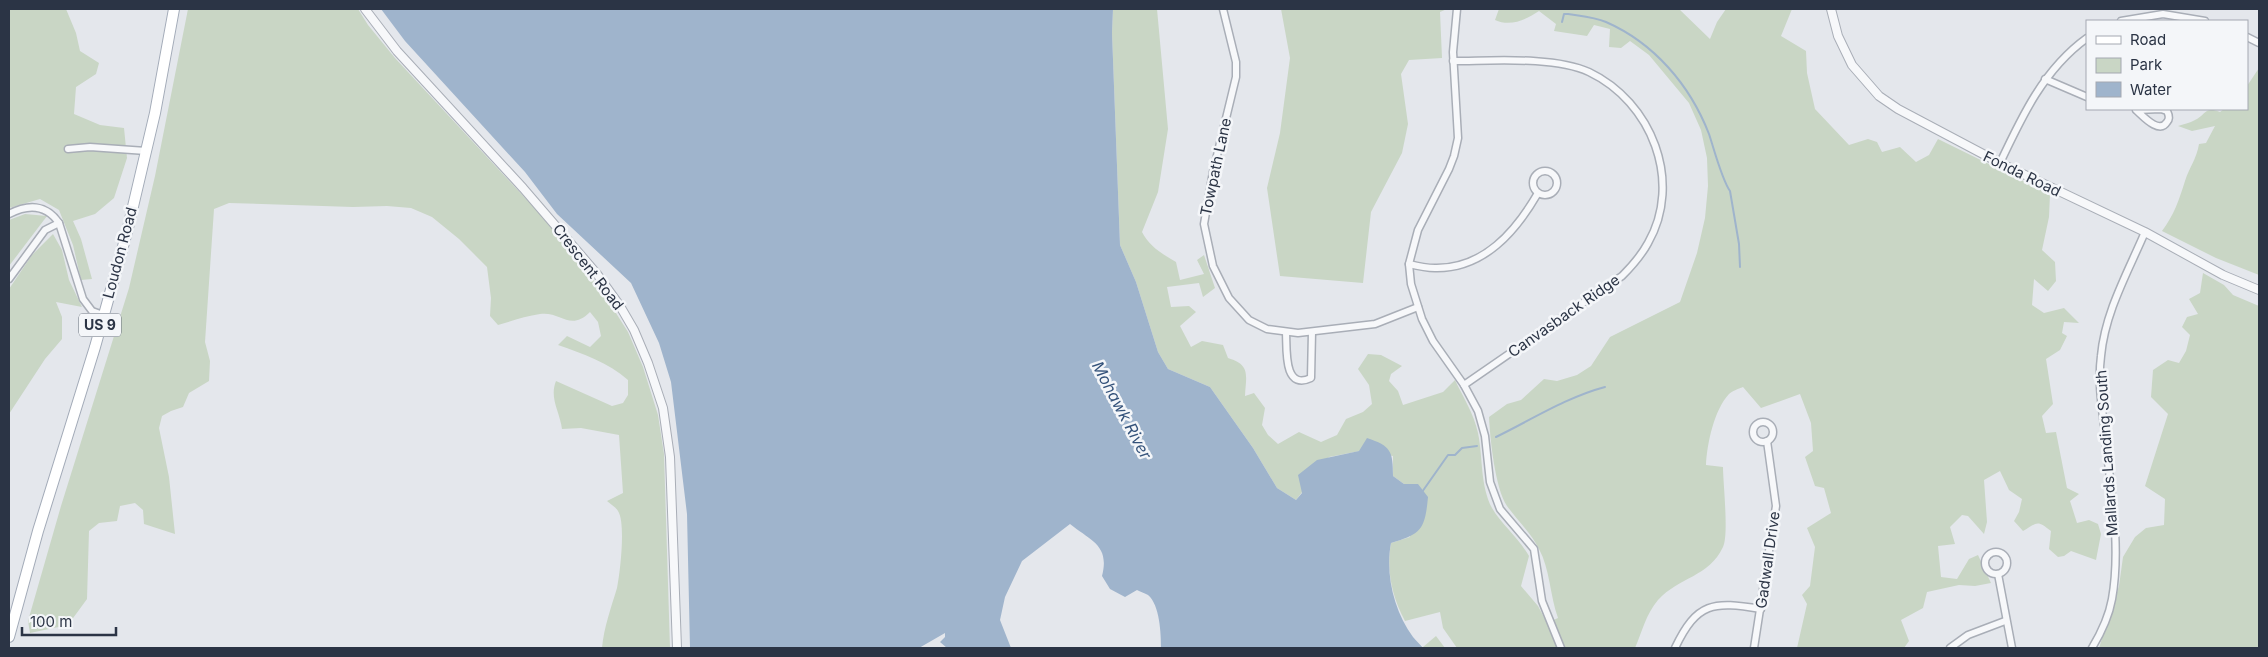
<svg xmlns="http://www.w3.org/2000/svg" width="2268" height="657" viewBox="0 0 2268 657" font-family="Inter,sans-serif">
  <rect width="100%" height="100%" fill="#e4e7ec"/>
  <g fill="#c9d6c5">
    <path d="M 9,9 L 66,9 L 76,33 L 80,51 L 99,63 L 96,74 L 76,87 L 74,114 L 100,125 L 124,128 L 127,158 L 114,198 L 95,214 L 73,221 L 81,239 L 92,279 L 81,280 L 73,245 L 59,210 L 40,199 L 9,208 Z"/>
    <path d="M 188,9 L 358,9 L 368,25 L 395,58 L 541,215 L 602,291 L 628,332 L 643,367 L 658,415 L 664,454 L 670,648 L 602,648 C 604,627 611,608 617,588 C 620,574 626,523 618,511 C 616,507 610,504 607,501 L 623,493 L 619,435 L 581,428 L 562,429 C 560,412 549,398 556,381 L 612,406 L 623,403 L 628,395 L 628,380 C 608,362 583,354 558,345 L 567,336 L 590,347 L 601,336 L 598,322 L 590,312 C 570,332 561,311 540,314 C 526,316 512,321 498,325 L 490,316 L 491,298 L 487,267 L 459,239 L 432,217 L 411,208 L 387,206 L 353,207 L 229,203 L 214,209 L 205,342 L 210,361 L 209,381 L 189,393 L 183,407 L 171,411 L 162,416 L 159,428 L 169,477 L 175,534 L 144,524 L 143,510 L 135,503 L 120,506 L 117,521 L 99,523 L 89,531 L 87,599 L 68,625 L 30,633 L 28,621 L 61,506 L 129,288 L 155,176 Z"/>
    <path d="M 1113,9 L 1157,9 L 1168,129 L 1158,192 L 1142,232 C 1149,246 1162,254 1176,262 L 1180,280 L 1204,274 L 1197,260 L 1204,255 L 1215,288 L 1203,297 L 1199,283 L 1167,287 L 1171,307 L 1189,306 L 1196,312 L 1180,326 L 1191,347 L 1202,341 L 1223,345 L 1228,358 C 1251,365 1246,375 1245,396 L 1254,393 L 1265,408 L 1262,425 L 1268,435 L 1278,444 L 1299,432 L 1321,442 L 1337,435 L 1346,419 L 1363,412 L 1372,404 L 1369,385 L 1358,369 L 1368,354 L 1381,355 L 1402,366 L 1391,374 L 1389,381 L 1398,391 L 1403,405 L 1443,392 L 1455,380 C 1463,397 1474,414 1478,433 C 1483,457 1480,485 1492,508 C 1502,525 1518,537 1529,556 L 1521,586 L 1538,606 L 1547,623 L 1558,618 C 1550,596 1550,569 1539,549 C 1531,533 1517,520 1507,506 C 1495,488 1490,438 1489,417 L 1507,404 L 1521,400 L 1544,379 L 1557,381 L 1577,375 L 1591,366 L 1610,337 L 1680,302 L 1697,253 L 1705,218 L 1708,186 L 1707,158 L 1701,130 L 1689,103 L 1649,55 L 1630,41 L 1621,48 L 1609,47 L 1610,29 L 1594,25 L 1587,36 L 1554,31 L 1556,24 L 1539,11 C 1526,20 1510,27 1495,20 L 1499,9 L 1679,9 L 1710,39 L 1717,22 L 1726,9 L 1792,9 L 1781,36 L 1806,51 L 1807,73 L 1815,109 L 1849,145 L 1868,139 L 1877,142 L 1882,152 L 1900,147 L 1916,162 L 1929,155 L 1938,139 L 2050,194 L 2049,217 L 2042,250 L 2055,262 L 2056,281 L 2048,291 L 2034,279 L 2032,305 L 2044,313 L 2064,308 L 2079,323 L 2064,322 L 2062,333 L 2067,336 L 2060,350 L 2046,359 L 2053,404 L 2042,416 L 2046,433 L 2056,432 L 2067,488 L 2079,494 L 2070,501 L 2077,523 L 2089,520 L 2098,524 L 2101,534 L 2096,560 L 2071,551 L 2064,556 L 2058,557 L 2049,549 L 2051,531 C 2037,520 2038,522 2023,531 L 2014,521 L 2019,512 L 2022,499 L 2009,490 L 2000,471 L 1984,480 L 1987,522 L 1984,534 L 1968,516 L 1962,515 L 1950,527 L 1955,544 L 1938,546 L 1941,577 L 1957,579 L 1969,559 L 1978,555 L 1991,583 L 1975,586 L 1959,585 L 1927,592 L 1923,608 L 1901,620 L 1909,641 L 1904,648 L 1797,648 L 1807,604 L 1802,595 L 1810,586 L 1815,547 L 1807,528 L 1831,513 L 1824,488 L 1815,486 L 1805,457 L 1813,451 L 1811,423 L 1800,394 L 1761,408 L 1743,387 C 1738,389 1732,391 1729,394 C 1714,410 1707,444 1706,465 L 1723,467 C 1723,483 1729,535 1723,547 C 1709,577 1679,577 1658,600 C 1646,614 1642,632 1635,648 L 1457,648 L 1443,628 L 1440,612 L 1405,621 C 1392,597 1386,570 1391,543 L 1410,537 L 1404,484 L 1393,476 L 1393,456 L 1360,451 L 1329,457 L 1296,500 L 1277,488 L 1253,448 L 1210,387 L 1168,369 L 1158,352 L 1136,282 L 1120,245 L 1112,33 Z"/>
    <path d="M 1281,9 L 1447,9 L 1440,12 L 1442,58 L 1409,60 L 1401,74 L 1408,124 L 1402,153 L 1371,212 L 1363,283 L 1280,276 L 1267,188 L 1280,133 L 1290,58 Z"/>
    <path d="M 2259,68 L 2259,275 L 2216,258 L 2162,231 C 2174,215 2179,200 2185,181 C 2189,168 2197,158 2199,144 L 2206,143 L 2215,126 L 2192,131 L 2178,126 C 2183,124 2190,123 2195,120 C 2206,115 2204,106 2220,112 L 2224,109 L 2247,109 L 2247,86 Z"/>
    <path d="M 25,214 L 47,216 L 9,266 L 9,220 Z"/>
    <path d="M 53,234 L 62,250 L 69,280 L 82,307 L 56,302 L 62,317 L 62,339 L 45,359 L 9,414 L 9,289 L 32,255 Z"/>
    <path d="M 2203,273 L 2224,285 L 2233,295 L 2259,306 L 2259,648 L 2099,648 L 2119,586 L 2123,557 L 2135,537 L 2146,528 L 2164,525 L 2165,499 L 2145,486 L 2168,414 L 2151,397 L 2153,370 L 2168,360 L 2179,363 L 2186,351 L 2190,335 L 2182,327 L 2187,317 L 2198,314 L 2189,299 L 2200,293 Z"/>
    <path d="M 1436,636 L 1445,648 L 1423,648 L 1423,647 Z"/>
  </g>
  <path fill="#9fb4cc" d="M 381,9 L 1113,9 L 1112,33 L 1120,245 L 1136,282 L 1158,352 L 1168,369 L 1210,387 L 1253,448 L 1277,488 L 1296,500 L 1302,493 L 1298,475 L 1317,460 L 1359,451 L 1367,438 C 1391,446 1393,451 1393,476 L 1404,484 L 1418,484 L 1428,497 C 1425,530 1421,534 1391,543 C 1385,574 1394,611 1413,637 C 1416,641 1420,644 1423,648 L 1161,648 C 1161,634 1160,605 1148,595 C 1145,593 1140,592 1137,590 L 1125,597 L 1110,589 L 1102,576 C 1110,545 1091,541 1070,524 L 1022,561 L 1005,597 L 1000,620 L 1011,648 L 947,648 L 940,642 L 945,637 L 945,633 L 919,648 L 690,648 L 687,514 L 671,382 L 659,343 L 631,283 L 557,214 L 525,172 L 405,41 Z"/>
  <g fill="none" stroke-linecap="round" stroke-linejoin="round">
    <g stroke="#9fb4cc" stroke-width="2">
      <path d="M 1562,22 L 1564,14 L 1568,14 C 1580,16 1594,17 1606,22 C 1654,43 1690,85 1709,134 C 1714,149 1722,180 1730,191 L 1739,244 L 1740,267"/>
      <path d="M 1496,437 C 1531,420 1567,397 1605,387"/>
      <path d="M 1422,492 L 1448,455 L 1455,455 L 1462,448 L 1477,446"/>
    </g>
    <defs>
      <g id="minor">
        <path d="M 1223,9 L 1236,62 L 1236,77 L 1213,172 L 1204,224 L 1213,266 L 1229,298 L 1249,320 L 1267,329 L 1298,333 L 1375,324 L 1418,307"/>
        <path d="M 1457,9 L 1453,52 L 1458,138 L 1454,156 L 1449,169 L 1418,230 L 1409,264 L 1411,284 L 1422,319 L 1433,341 L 1464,385 L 1478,411 L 1485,436 L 1490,482 L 1500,509 L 1534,549 L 1542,601 L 1561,648"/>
        <path d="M 2121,21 L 2163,14 L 2205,21"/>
        <path d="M 2247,37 L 2259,43"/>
        <path d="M 1453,61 C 1492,61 1554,56 1589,72 C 1652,102 1683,182 1648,243 C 1641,256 1632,266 1622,276 L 1464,385"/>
        <path d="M 2045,79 L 2087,97"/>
        <path d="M 2161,109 L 2167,111 C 2169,115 2170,119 2167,122 C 2159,135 2142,115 2136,110 Z"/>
        <path d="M 68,149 L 90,147 L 146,151"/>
        <path d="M 2000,163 C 2022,116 2044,69 2087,38"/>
        <circle cx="1545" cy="183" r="12"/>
        <path d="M 9,214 C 28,204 46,204 59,223 L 83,299 L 92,311 L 103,315"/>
        <path d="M 1409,264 C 1417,266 1427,268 1435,268 C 1484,269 1516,231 1538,193"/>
        <path d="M 9,279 L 45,230 L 59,223"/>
        <path d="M 1286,332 C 1287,349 1283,391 1311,378 L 1312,332"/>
        <circle cx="1763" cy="432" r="10"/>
        <circle cx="1996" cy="563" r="11"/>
        <path d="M 1998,574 L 2012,648"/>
        <path d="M 1675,648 C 1697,602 1713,601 1761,609"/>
        <path d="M 1754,648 L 1776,506 L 1767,441"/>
        <path d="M 1950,648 L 1968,635 L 2005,621"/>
        <path d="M 2092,648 C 2101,633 2109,616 2112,599 C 2122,542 2109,481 2104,425 C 2101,402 2098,379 2101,356 C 2105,312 2128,272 2145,232"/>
      </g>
      <g id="tertiary">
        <path d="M 365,9 L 397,51 L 523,188 L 597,274 L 620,306 L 634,330 L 648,363 L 663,408 L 670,457 L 677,648"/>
        <path d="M 1831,9 L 1838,36 L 1852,65 L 1879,96 L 1898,109 L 2000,163 L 2145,232 L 2223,275 L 2259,290"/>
      </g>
      <path id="primary" d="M 9,637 L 38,531 L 95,347 L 127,232 L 155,113 L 174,9"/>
    </defs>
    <use href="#minor" stroke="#a9aeb7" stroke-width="9"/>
    <use href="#tertiary" stroke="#a9aeb7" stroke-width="10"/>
    <use href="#primary" stroke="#a3abb8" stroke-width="12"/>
    <use href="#minor" stroke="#f7f8fa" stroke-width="6"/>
    <use href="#tertiary" stroke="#f7f8fa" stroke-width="8"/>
    <use href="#primary" stroke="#fff" stroke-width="10"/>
  </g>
  <g text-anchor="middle" stroke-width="5" stroke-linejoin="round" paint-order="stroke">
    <rect fill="#f4f6f9" stroke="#676e7b" stroke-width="1" x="79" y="313.5" width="42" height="23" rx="4"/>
    <g font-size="14" font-weight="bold" fill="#2b3445">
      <text x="100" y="330">US 9</text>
    </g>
    <g font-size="15" fill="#2b3445" stroke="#f4f6f9">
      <text transform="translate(1216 167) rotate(-78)" y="5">Towpath Lane</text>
      <text transform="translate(2022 174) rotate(26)" y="5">Fonda Road</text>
      <text transform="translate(120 253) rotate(-75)" y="5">Loudon Road</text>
      <text transform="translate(588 267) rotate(52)" y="5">Crescent Road</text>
      <text transform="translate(1564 316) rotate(-35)" y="5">Canvasback Ridge</text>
      <text transform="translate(2107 453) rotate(-94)" y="5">Mallards Landing South</text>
      <text transform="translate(1768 560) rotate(-82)" y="5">Gadwall Drive</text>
    </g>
    <g font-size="16" font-style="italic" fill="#34527a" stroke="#f4f6f9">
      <text transform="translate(1122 410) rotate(62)" y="6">Mohawk River</text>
    </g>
  </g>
  <rect width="2268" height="657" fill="none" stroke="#2b3445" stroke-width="20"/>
  <rect x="2086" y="20" width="162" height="90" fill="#f4f6f9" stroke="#a4a8b1"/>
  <rect x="2096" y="36" width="25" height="8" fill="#ffffff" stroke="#a4a8b1"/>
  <text x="2130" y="45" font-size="15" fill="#2b3445">Road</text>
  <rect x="2096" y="58" width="25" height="15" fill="#c9d6c5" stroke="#a4a8b1"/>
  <text x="2130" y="70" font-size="15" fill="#2b3445">Park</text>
  <rect x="2096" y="82" width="25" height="15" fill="#9fb4cc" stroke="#a4a8b1"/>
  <text x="2130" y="95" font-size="15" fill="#2b3445">Water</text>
  <path d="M22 627v8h94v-8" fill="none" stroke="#2b3445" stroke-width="2.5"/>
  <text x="30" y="627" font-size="15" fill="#2b3445" stroke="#f4f6f9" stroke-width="4" paint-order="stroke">100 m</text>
</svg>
